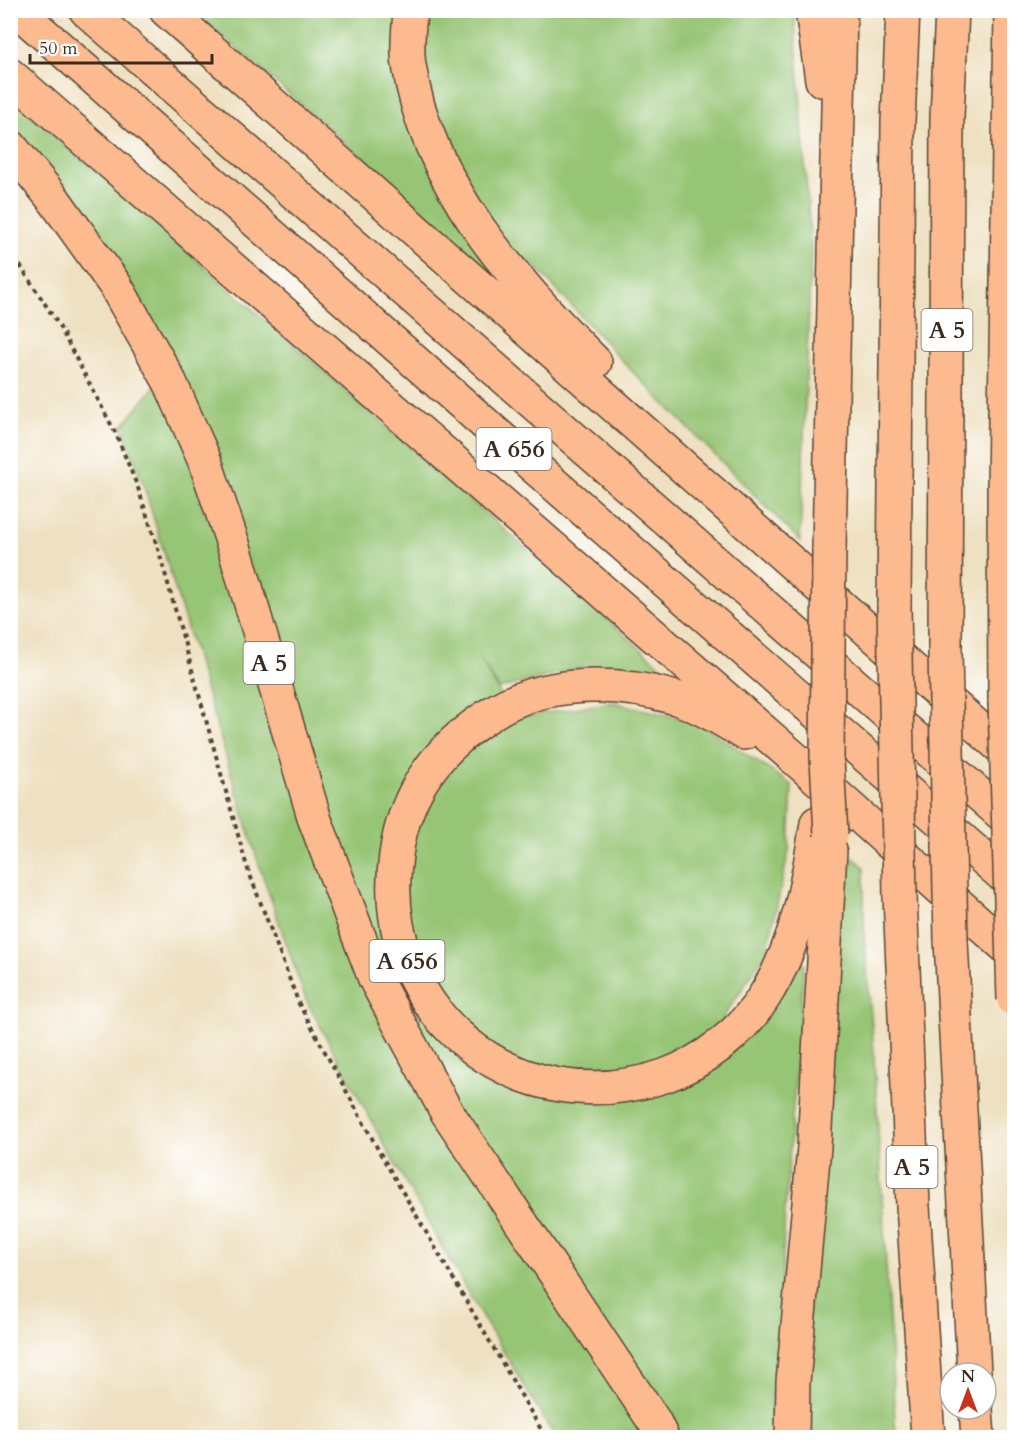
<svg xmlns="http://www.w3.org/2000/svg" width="1025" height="1448" viewBox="0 0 1025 1448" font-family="Cardo,serif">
  <rect width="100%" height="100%" fill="#fff"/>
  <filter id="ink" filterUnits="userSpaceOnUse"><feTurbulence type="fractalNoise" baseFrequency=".0167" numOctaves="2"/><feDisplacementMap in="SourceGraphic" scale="12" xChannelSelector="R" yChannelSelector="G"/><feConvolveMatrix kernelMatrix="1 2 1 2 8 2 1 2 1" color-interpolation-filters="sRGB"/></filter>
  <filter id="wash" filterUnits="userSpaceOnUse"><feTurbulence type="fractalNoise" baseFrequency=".008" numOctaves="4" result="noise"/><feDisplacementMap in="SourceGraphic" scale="24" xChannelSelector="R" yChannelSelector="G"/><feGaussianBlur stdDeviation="1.35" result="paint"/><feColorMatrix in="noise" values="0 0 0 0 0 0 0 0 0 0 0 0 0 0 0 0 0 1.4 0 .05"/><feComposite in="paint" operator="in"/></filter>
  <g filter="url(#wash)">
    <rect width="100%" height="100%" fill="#eee0c0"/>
    <g fill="#96c574" stroke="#687849" stroke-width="1.5">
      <path d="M 194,11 L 794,11 L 811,249 L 800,541 L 628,367 L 528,259 L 495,278 L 403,193 Z"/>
      <path d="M 10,97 L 681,684 L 582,667 L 499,689 L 479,657 L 514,718 L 613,702 L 699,723 L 792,785 L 789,850 L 767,951 L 724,1016 L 728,1057 L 798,962 L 804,963 L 785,1211 L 780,1314 L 769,1437 L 555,1437 L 471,1298 L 386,1148 L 306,1000 L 258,862 L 143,483 L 122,427 L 176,360 L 81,211 L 11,124 Z"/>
      <path d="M 841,846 L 864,867 L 864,934 L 873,1040 L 896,1437 L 800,1438 Z"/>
    </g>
  </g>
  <g filter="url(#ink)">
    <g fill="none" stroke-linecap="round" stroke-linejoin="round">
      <defs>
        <g id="highway">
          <path d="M 17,10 L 500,437 L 1014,885"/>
          <path d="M 86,10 L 1014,825"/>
          <path d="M 166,10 L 1014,759"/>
          <path d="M 410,10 C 409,28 406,48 409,65 C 427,185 514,280 595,362"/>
          <path d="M 812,10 L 822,80"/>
          <path d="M 10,75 L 808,770 L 1014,954"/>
          <path d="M 10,146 L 55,201 L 115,285 L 170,382 L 206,464 L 235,550 L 315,820 L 375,979 L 445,1109 L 654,1421 L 662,1438"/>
          <path d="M 829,550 L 840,10"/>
          <path d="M 894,606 L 898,122 L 903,10"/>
          <path d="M 945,651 L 947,117 L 952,10"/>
          <path d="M 1005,702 L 1004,486 L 1011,10"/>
          <path d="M 744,733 C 723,720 700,706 676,698 C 618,681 545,679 492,713 C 438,748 405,790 396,855 C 374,1010 515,1126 664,1076 C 704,1062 741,1033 764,997 C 797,946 808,882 817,823"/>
          <path d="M 900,896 L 913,1206 L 928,1438"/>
          <path d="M 951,941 L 974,1373"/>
          <path d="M 976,1409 L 978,1438"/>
          <path d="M 792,1438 L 793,1382 L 814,1147 L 830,850"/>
        </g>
      </defs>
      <use href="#highway" stroke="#564536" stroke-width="36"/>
      <g stroke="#564536" stroke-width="4" stroke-dasharray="4.5 4.5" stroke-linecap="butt">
        <path d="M 10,250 L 58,324 L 116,434 L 138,488 L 160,555 L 247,867 L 299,1004 L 380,1153 L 546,1438"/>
        <path d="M 10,1426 L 30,1438"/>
      </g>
      <use href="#highway" stroke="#fcba8e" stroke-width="33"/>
      <defs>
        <g id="highway-bridge">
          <path d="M 829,550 L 827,759 L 831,835"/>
          <path d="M 894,606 L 900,896"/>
          <path d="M 945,651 L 951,941"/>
          <path d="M 1005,702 L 1014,1000"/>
        </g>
      </defs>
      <use href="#highway-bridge" stroke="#564536" stroke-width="36" stroke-linecap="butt"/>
      <use href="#highway-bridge" stroke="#fcba8e" stroke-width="33"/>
    </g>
  </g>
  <g text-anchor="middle" stroke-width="5" stroke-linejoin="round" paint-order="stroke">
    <g fill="#fff" stroke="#766a62" stroke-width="1.5">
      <rect x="921.5" y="309" width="51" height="42" rx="4.5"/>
      <rect x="476.5" y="428" width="75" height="42" rx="4.5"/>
      <rect x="243.5" y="642" width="51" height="42" rx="4.5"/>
      <rect x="369.5" y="940" width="75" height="42" rx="4.5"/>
      <rect x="886.5" y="1146" width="51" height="42" rx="4.5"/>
    </g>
    <g font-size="24" font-weight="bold" fill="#3b2a1e">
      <text x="947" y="338">A 5</text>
      <text x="514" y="457">A 656</text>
      <text x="269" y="671">A 5</text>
      <text x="407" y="969">A 656</text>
      <text x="912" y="1175">A 5</text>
    </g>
  </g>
  <rect width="1025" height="1448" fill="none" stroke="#fff" stroke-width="36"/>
  <g transform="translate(968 1391)"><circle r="28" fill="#ffffff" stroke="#b1aaa5" stroke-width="1.5"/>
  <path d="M0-4.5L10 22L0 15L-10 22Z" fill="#c8321e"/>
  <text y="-9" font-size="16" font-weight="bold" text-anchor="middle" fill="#3b2a1e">N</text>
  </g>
  <path d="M30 54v9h182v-9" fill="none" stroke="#3b2a1e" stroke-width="3"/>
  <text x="39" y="54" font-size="18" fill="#3b2a1e" stroke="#ffffff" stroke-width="4.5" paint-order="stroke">50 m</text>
</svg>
